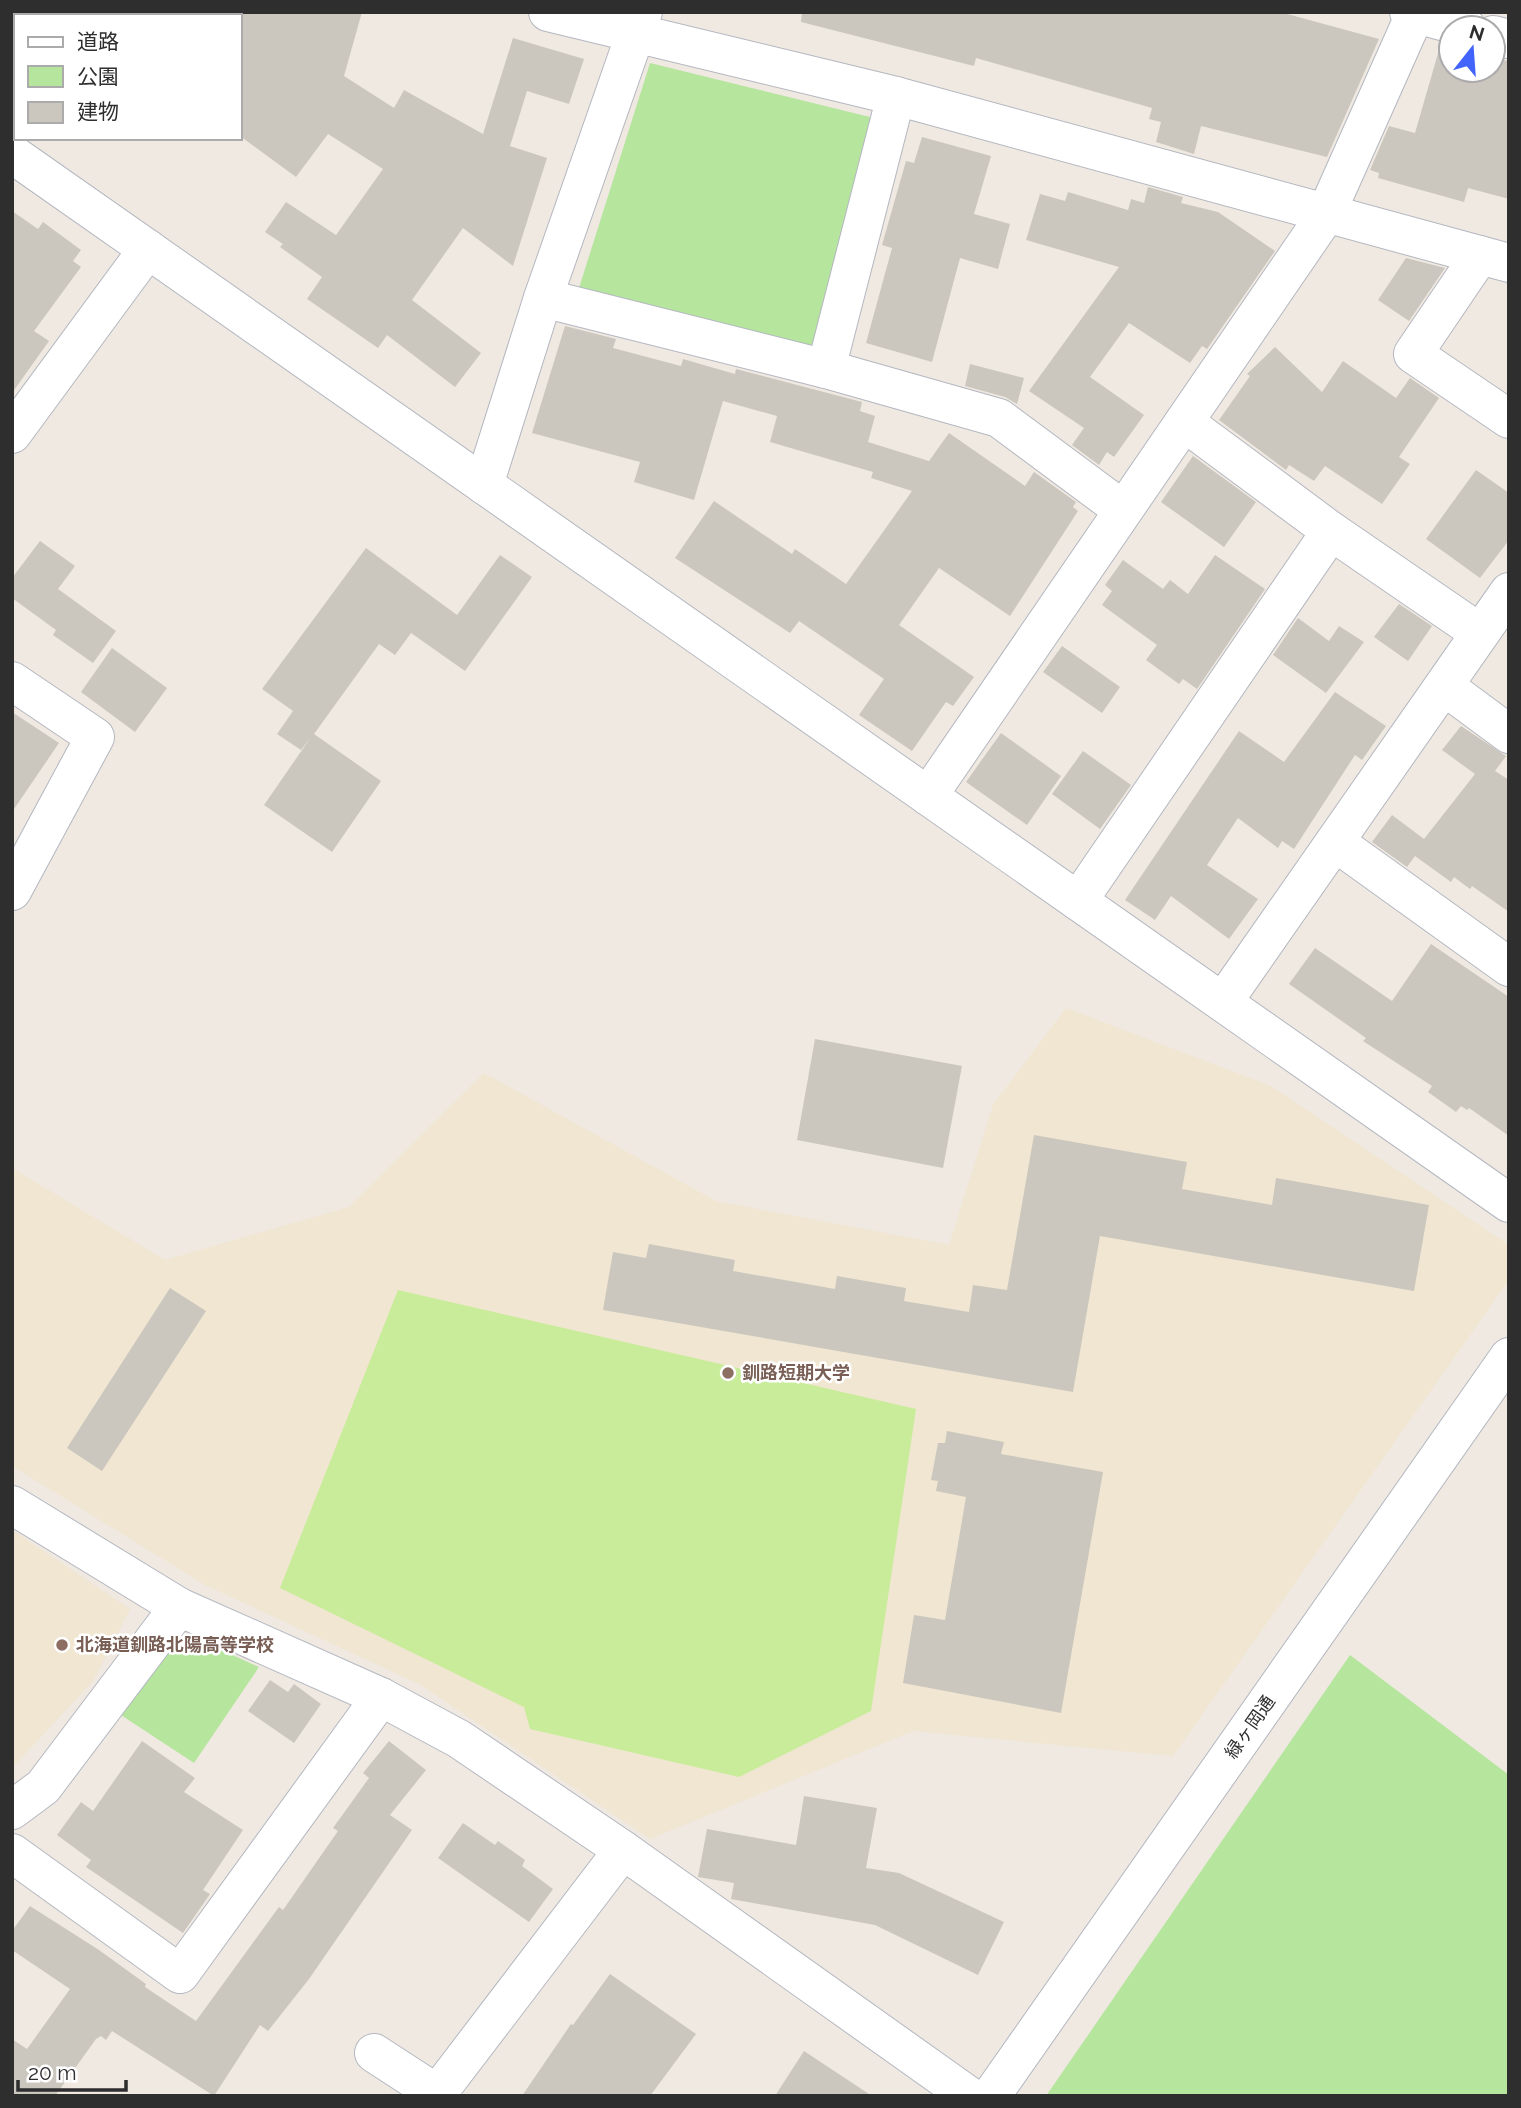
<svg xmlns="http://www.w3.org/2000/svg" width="1521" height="2108" viewBox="0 0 1521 2108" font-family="Raleway,'Noto Sans JP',sans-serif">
  <rect width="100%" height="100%" fill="#efe9e1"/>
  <g fill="#f0e6d1">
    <path d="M 1066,1008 L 1271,1086 L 1509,1245 L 1509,1280 L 1173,1756 L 913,1731 L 650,1839 L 419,1684 L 205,1585 L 12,1466 L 12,1168 L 165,1260 L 349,1207 L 484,1073 L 716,1201 L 949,1245 L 993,1105 Z"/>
    <path d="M 12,1530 L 130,1609 L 93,1681 L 12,1768 Z"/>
  </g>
  <g fill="#b6e59e">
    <path d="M 650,63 L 874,118 L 815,350 L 579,288 Z"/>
    <path d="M 195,1638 L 259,1667 L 194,1763 L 121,1715 L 167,1644 Z"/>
    <path d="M 1350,1655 L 1509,1775 L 1509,2096 L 1046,2096 Z"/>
  </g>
  <path fill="#c9ec9a" d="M 398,1290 L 916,1409 L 871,1711 L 739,1777 L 530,1729 L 524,1707 L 280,1588 Z"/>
  <g fill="#cbc7bf">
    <path d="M 240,12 L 362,12 L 344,76 L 394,108 L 404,90 L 483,134 L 513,38 L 584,59 L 569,104 L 527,91 L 510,146 L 547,158 L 513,266 L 463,228 L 412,300 L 481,353 L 455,387 L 387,335 L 378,348 L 307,299 L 322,277 L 280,247 L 283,244 L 265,232 L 286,202 L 336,235 L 383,169 L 328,134 L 296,177 L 240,136 Z"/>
    <path d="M 802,12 L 1280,12 L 1379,39 L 1327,157 L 1201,126 L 1194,154 L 1156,142 L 1161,122 L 1149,119 L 1152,108 L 976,58 L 974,66 L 801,22 Z"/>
    <path d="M 1441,43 L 1451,46 L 1451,70 L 1493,70 L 1493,58 L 1509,61 L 1509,199 L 1468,188 L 1464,202 L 1378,178 L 1379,173 L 1370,170 L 1389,126 L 1415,133 Z"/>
    <path d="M 922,137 L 991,156 L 974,214 L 1010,224 L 998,269 L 960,258 L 932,362 L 866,343 L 892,248 L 882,245 L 906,161 L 914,163 Z"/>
    <path d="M 1148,187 L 1183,197 L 1181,203 L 1218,212 L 1275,251 L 1207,349 L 1202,346 L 1190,363 L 1129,323 L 1090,377 L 1144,415 L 1114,457 L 1107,452 L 1099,465 L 1072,445 L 1084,428 L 1029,391 L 1119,267 L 1026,240 L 1040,194 L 1065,201 L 1068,192 L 1128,210 L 1131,199 L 1144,203 Z"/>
    <path d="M 12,211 L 38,229 L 43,222 L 81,250 L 73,261 L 81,267 L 34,331 L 49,341 L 12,393 Z"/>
    <path d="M 1406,258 L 1445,268 L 1409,321 L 1378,300 Z"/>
    <path d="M 565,326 L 616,339 L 613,348 L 681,366 L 683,359 L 735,374 L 736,369 L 862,402 L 860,411 L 875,416 L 868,442 L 929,461 L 949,433 L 1025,486 L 1034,472 L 1076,502 L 1073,507 L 1078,511 L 1010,616 L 939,568 L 899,625 L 974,677 L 953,706 L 946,702 L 912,751 L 859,715 L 884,679 L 799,621 L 790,633 L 675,558 L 714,501 L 792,554 L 795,549 L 846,584 L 912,491 L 871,478 L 873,472 L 770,442 L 777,416 L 723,401 L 694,500 L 634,482 L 640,462 L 532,433 Z"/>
    <path d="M 1275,347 L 1322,392 L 1343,361 L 1396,398 L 1410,378 L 1439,398 L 1399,457 L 1410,464 L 1382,504 L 1325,466 L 1314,481 L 1289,465 L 1286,470 L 1219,420 L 1250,376 L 1247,374 Z"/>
    <path d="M 970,364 L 1024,378 L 1017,404 L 1005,397 L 965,386 Z"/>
    <path d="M 1193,456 L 1256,502 L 1224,547 L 1161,502 Z"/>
    <path d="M 1476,470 L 1509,493 L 1509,540 L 1480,578 L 1426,539 Z"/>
    <path d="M 40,541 L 75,566 L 58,589 L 116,631 L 93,663 L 53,635 L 56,630 L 12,598 L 12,578 Z"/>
    <path d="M 366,548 L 457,615 L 500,555 L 532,577 L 465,671 L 411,633 L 395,655 L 379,644 L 314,734 L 381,781 L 332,852 L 264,805 L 311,737 L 301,750 L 277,734 L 293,711 L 262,689 Z"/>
    <path d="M 1215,555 L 1265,589 L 1197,689 L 1183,679 L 1179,684 L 1146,660 L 1157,645 L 1102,605 L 1112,591 L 1105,585 L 1123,560 L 1163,589 L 1170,580 L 1188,594 Z"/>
    <path d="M 1399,604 L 1432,626 L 1408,661 L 1374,637 Z"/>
    <path d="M 1298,618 L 1329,641 L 1339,626 L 1364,642 L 1326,693 L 1273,655 Z"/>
    <path d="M 1062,646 L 1120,687 L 1102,713 L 1043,672 Z"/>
    <path d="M 112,648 L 167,688 L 135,732 L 81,692 Z"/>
    <path d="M 1335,692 L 1386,726 L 1362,760 L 1355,755 L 1294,849 L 1282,841 L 1278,848 L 1238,818 L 1207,865 L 1258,899 L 1229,939 L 1171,896 L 1155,920 L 1125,900 L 1239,731 L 1284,762 Z"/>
    <path d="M 12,712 L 59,743 L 12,812 Z"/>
    <path d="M 1461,726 L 1506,756 L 1495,771 L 1509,780 L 1509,912 L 1472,886 L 1470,889 L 1454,877 L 1451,882 L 1415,856 L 1407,867 L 1372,842 L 1392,815 L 1424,839 L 1475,774 L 1442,750 Z"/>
    <path d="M 1001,733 L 1061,776 L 1027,825 L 966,782 Z"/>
    <path d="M 1083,751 L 1131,785 L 1100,829 L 1052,794 Z"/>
    <path d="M 1431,944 L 1509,997 L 1509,1136 L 1469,1108 L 1467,1110 L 1461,1106 L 1456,1112 L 1428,1092 L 1432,1086 L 1363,1041 L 1366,1038 L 1289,984 L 1315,948 L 1392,1001 Z"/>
    <path d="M 815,1039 L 962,1066 L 943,1168 L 797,1140 Z"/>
    <path d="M 1034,1135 L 1187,1162 L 1182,1189 L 1272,1205 L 1276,1178 L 1429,1205 L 1414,1291 L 1100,1236 L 1073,1392 L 603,1310 L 613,1252 L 646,1258 L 649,1244 L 735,1260 L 733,1271 L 835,1289 L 837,1276 L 906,1288 L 904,1301 L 969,1312 L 973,1285 L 1007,1290 Z"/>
    <path d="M 170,1288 L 206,1311 L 102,1471 L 67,1448 Z"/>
    <path d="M 947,1431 L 1004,1442 L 1001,1454 L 1103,1472 L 1061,1713 L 903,1683 L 914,1615 L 945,1620 L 966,1497 L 936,1491 L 938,1481 L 931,1480 L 938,1443 L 945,1443 Z"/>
    <path d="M 270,1680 L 288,1692 L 294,1684 L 321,1704 L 294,1743 L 248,1711 Z"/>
    <path d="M 142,1741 L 195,1778 L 184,1792 L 243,1830 L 203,1890 L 210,1894 L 183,1933 L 86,1867 L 91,1860 L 57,1835 L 81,1802 L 93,1811 Z"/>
    <path d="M 389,1741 L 426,1770 L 390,1815 L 412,1830 L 309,1979 L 268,2031 L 260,2025 L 214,2096 L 112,2031 L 106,2040 L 101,2036 L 96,2039 L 55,2096 L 12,2096 L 12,2039 L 27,2049 L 70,1989 L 12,1950 L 12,1931 L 30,1906 L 99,1950 L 146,1984 L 145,1987 L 196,2021 L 279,1907 L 283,1910 L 338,1831 L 333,1828 L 369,1778 L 363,1773 Z"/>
    <path d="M 804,1796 L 877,1808 L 866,1868 L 899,1873 L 1004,1922 L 978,1975 L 875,1925 L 731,1899 L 734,1883 L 698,1877 L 707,1829 L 796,1845 Z"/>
    <path d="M 463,1823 L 495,1845 L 498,1841 L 525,1860 L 522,1866 L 553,1889 L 529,1922 L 438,1858 Z"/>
    <path d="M 610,1974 L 696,2034 L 650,2096 L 522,2096 L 571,2024 L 573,2025 Z"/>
    <path d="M 804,2051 L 872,2096 L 775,2096 Z"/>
  </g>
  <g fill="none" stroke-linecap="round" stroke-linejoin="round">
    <defs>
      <g id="street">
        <path d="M 548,12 L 896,96 L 1509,263"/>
        <path d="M 1409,12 L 1467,28"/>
        <path d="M 1493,35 L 1509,39"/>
        <path d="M 12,154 L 1509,1203"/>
        <path d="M 1480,255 L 1413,354 L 1509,419"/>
        <path d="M 543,298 L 826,369 L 999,418 L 1123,510"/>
        <path d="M 826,369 L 896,96"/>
        <path d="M 1184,422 L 1331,531 L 1480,633"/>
        <path d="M 12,434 L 148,249"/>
        <path d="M 484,485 L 543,298 L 643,12"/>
        <path d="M 12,681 L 95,737 L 12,891"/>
        <path d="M 1444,686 L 1509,734"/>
        <path d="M 928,796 L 1325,216 L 1416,12"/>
        <path d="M 1335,842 L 1509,967"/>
        <path d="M 1078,901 L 1331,531"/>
        <path d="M 1223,1002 L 1509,592"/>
        <path d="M 12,1505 L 179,1607 L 381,1697 L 459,1739 L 623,1850 L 969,2096"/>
        <path d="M 12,1810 L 43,1787 L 179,1607"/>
        <path d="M 12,1853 L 180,1974 L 381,1697"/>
        <path d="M 374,2053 L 437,2094 L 623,1850"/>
      </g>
      <path id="secondary" d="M 991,2096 L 1509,1357"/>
    </defs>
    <use href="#street" stroke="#b4b7c1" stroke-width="40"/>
    <use href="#secondary" stroke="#b4b7c1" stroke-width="40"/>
    <use href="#street" stroke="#fff" stroke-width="38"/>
    <use href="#secondary" stroke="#fff" stroke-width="38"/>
  </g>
  <g fill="#8d6e63" stroke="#fff" stroke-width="2.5">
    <circle cx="728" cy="1373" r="7"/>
    <circle cx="62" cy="1645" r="7"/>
  </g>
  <g text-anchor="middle" stroke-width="5" stroke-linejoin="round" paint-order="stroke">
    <g font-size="18" font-weight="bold" fill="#785e54" stroke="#fff" text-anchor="start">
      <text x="742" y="1379">釧路短期大学</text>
      <text x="76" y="1651">北海道釧路北陽高等学校</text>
    </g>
    <g font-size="18" fill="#2e2e2e" stroke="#fff">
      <text transform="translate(1250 1727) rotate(-55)" y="6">緑ヶ岡通</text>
    </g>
  </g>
  <rect width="1521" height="2108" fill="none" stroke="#2e2e2e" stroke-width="28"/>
  <rect x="14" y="14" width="228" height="126" fill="#ffffff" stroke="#ababab" stroke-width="2"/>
  <rect x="28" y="37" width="35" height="10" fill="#ffffff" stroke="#ababab" stroke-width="2"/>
  <text x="77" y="49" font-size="21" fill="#2e2e2e">道路</text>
  <rect x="28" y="66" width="35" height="21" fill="#b6e59e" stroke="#ababab" stroke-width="2"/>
  <text x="77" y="84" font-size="21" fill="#2e2e2e">公園</text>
  <rect x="28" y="102" width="35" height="21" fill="#cbc7bf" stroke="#ababab" stroke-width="2"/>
  <text x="77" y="119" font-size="21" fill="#2e2e2e">建物</text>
  <g transform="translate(1472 49) rotate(17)"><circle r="33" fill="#ffffff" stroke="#ababab" stroke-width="2"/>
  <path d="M0-5L12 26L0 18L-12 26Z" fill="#4264fb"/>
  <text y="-10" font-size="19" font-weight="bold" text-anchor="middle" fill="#2e2e2e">N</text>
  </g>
  <path d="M18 2080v10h108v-10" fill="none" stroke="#2e2e2e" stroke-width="3.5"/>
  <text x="28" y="2080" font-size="21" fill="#2e2e2e" stroke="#ffffff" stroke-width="5" paint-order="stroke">20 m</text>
</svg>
